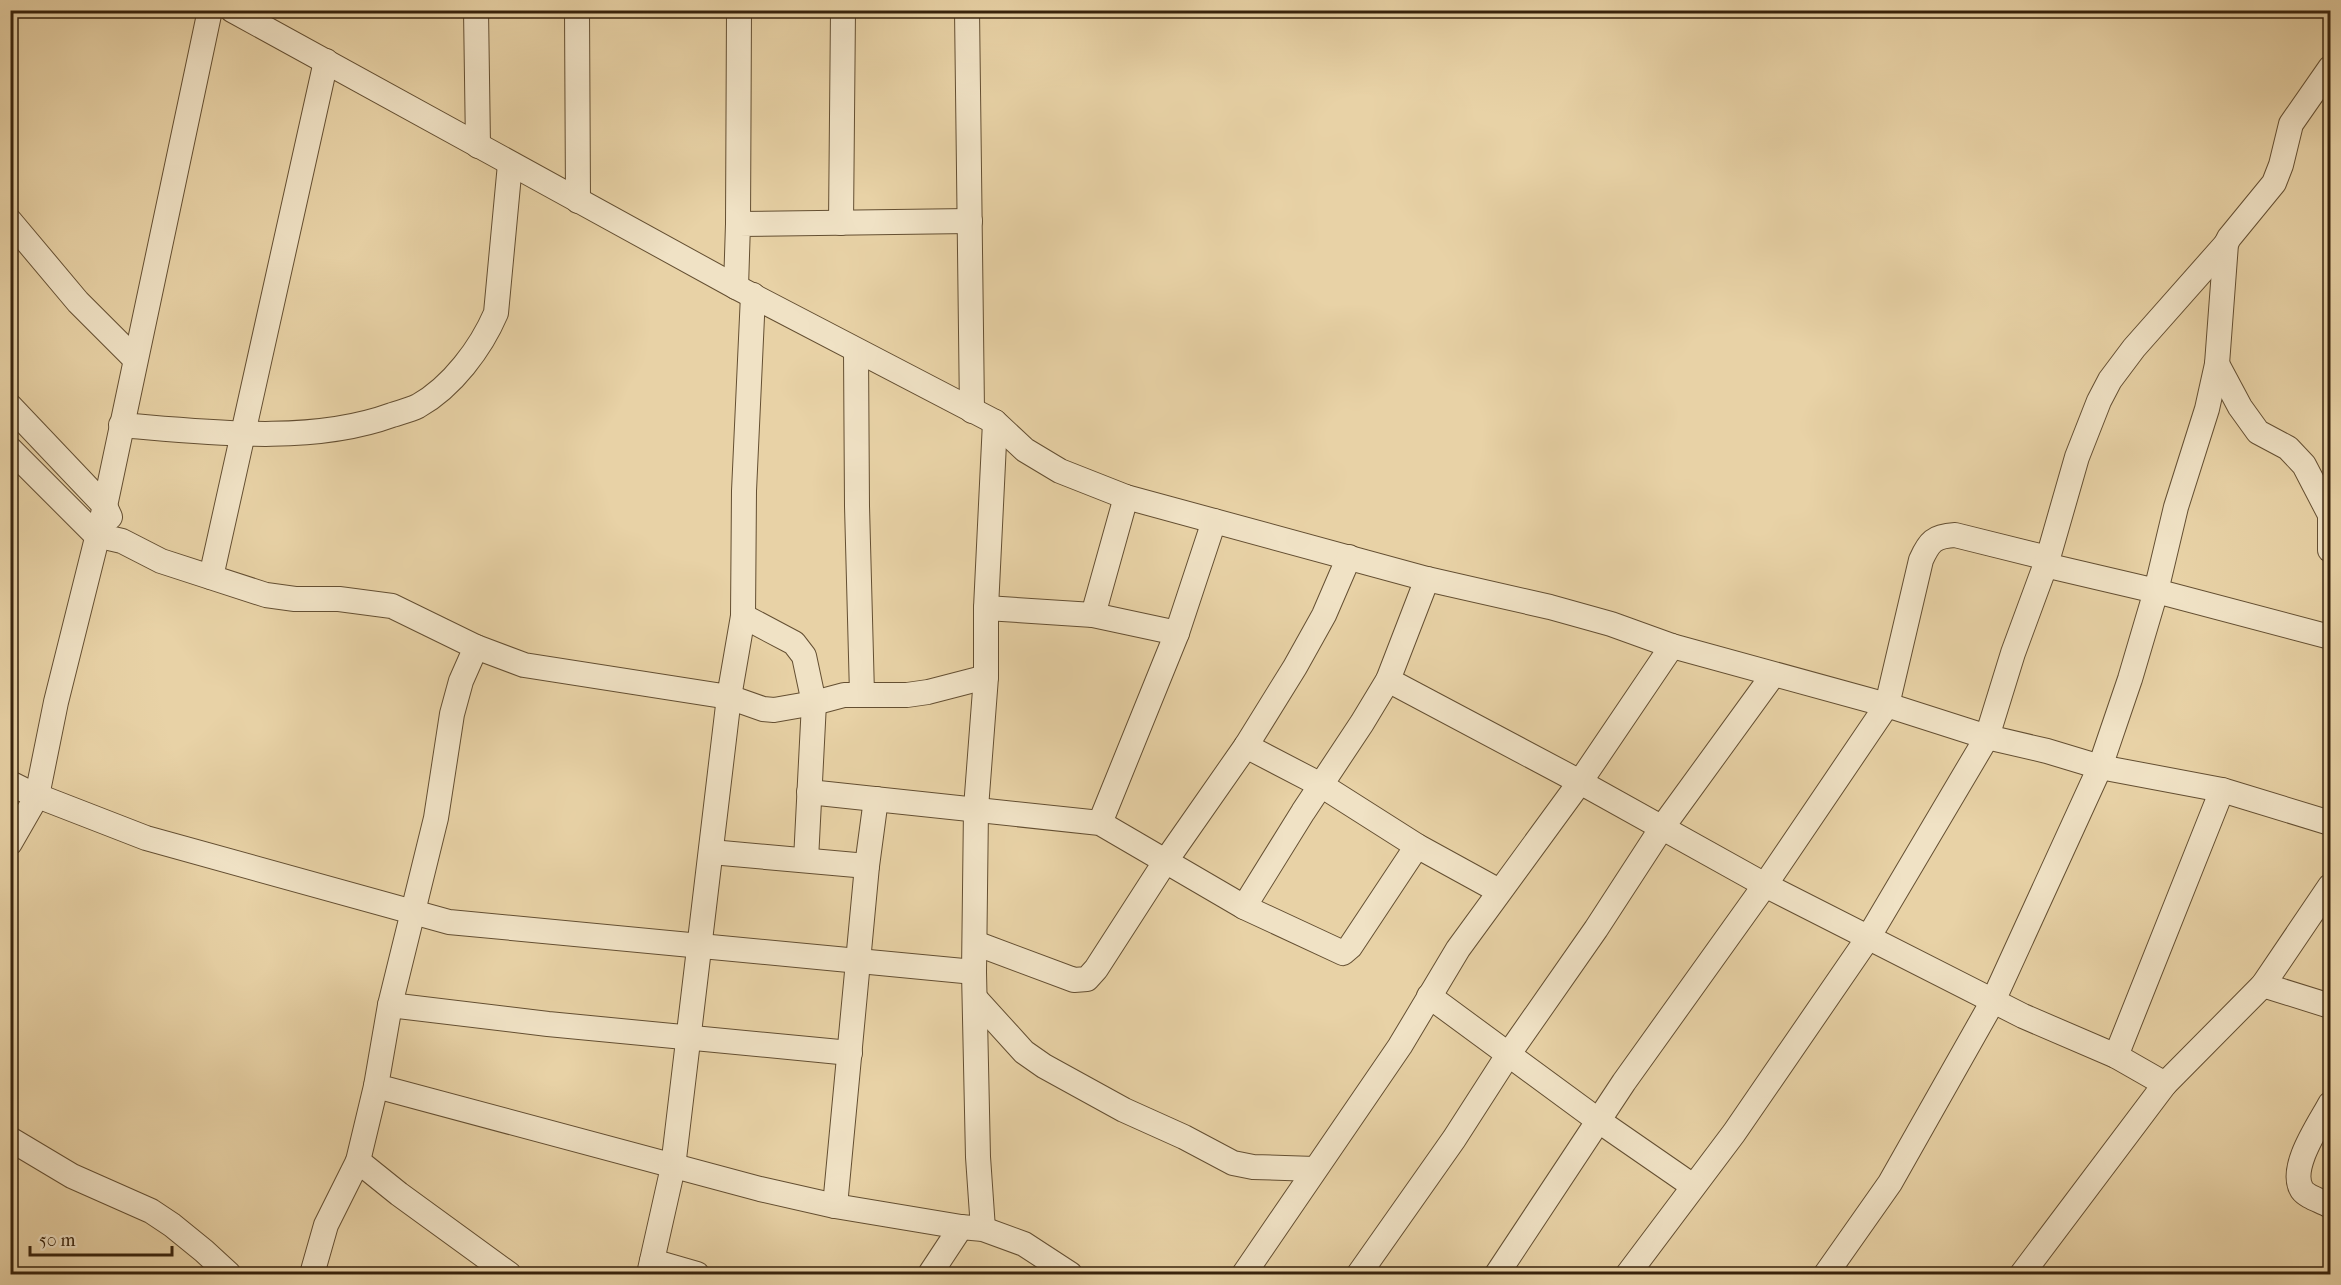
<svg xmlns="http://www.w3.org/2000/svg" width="2341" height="1285" viewBox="0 0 2341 1285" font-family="'IM FELL French Canon',serif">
  <rect width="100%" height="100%" fill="#e8d2a6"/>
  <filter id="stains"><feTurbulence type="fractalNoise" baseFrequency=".00333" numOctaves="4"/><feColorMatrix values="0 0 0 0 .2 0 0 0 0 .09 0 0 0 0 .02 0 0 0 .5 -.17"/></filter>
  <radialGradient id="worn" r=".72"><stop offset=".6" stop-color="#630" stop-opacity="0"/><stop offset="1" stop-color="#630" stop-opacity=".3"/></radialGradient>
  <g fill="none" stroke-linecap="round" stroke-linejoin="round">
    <defs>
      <g id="minor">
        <path d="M 232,10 L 736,287 L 995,422 L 1025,450 L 1060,471 L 1126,497 L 1427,579 L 1550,607 L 1611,624 L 1672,646 L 1887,705 L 1987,737 L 2047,751 L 2100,767 L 2222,790 L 2330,823"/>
        <path d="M 476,10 L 478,146"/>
        <path d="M 577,10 L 578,201"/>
        <path d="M 967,10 L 972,411"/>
        <path d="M 10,221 L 78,302 L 135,359"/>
        <path d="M 841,223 L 843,10"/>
        <path d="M 738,224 L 739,10"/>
        <path d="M 736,287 L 738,224 L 970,221"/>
        <path d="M 856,351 L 857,506 L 862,694"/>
        <path d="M 2217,364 L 2240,407 L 2258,432 L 2288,448 L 2304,465 L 2329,513"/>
        <path d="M 10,406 L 105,506 L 110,517"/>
        <path d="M 121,425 C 207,432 310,445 392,415 C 401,412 410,410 418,406 C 452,387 481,348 496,313 L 510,164"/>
        <path d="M 10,449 L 96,535 L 122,541 L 161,561 L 266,595 L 295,599 L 339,599 L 392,606 L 476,647 L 524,665 L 729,697 L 743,616 L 744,491 L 753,295"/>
        <path d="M 2330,498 L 2330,550"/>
        <path d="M 2045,565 L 2156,591 L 2330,637"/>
        <path d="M 211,577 L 326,61"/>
        <path d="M 986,608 L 1093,615 L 1177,633"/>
        <path d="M 1093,615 L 1126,497"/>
        <path d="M 743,616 L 794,643 L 804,656 L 814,703 L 806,860"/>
        <path d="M 476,647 L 461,681 L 452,714 L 436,818 L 390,1005 L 376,1086 L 760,1189 L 835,1206 L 961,1227 L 983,1229 L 1024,1244 L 1070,1274"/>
        <path d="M 1388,680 L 1580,782 L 1765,885 L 2023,1016 L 2116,1056 L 2165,1084"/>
        <path d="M 1246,746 L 1321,785 L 1417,846 L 1499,891"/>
        <path d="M 10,783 L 30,793 L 146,838 L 449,922 L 974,972"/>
        <path d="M 809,792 L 1100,823 L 1244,907 L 1343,953 L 1350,947 L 1417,846"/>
        <path d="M 1100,823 L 1177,633 L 1214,521"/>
        <path d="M 10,843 L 37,796 L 56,702 L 105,506 L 210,10"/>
        <path d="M 711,852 L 867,866"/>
        <path d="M 1244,907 L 1303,812 L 1362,723 L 1388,680 L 1427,579"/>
        <path d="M 975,943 L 1074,980 L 1087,979 L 1096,969 L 1165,862 L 1246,746 L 1295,667 L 1324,615 L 1349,557"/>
        <path d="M 2263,985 L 2330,1006"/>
        <path d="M 1429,996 L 1599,1121 L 1693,1186"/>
        <path d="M 975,998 L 1024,1052 L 1044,1066 L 1124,1110 L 1184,1137 L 1233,1163 L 1253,1167 L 1315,1169"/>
        <path d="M 390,1005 L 548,1024 L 850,1053"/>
        <path d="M 2116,1056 L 2222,790"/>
        <path d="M 2330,1104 C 2320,1123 2288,1168 2302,1190 C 2307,1197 2322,1201 2330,1206"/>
        <path d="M 10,1139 L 72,1176 L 151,1211 L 172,1225 L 204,1251 L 229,1274"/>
        <path d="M 358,1161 L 399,1194 L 509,1274"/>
        <path d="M 835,1206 L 867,866 L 876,799"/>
        <path d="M 983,1229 L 978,1157 L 974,972 L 976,808 L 986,677 L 986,608 L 995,422"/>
        <path d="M 652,1261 L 697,1274"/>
        <path d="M 312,1274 L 326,1225 L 358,1161 L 376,1086"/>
        <path d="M 649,1274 L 673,1167 L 729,697 L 763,709 L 774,710 L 814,703 L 844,695 L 907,695 L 928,692 L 986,677"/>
        <path d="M 930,1274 L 961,1227"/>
        <path d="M 1244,1274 L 1400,1046 L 1458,949 L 1580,782 L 1672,646"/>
        <path d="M 1359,1274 L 1454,1139 L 1508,1055 L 1596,929 L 1661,829 L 1773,675"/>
        <path d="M 1497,1274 L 1624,1082 L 1765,885 L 1887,705 L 1921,560 C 1929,542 1934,536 1955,535 L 2048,558"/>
        <path d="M 1628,1274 L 1734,1133 L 1868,938 L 1987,737 L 2013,653 L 2048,558 L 2077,457 L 2099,401 L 2110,380 L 2134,348 L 2226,244"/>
        <path d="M 1826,1274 L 1890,1183 L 1993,1001 L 2100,767 L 2130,679 L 2156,591 L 2176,507 L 2207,409 L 2217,364 L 2226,244 L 2229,238 L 2274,183 L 2281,165 L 2291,124 L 2330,68"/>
        <path d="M 2022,1274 L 2165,1084 L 2263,985 L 2330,886"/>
      </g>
    </defs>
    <use href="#minor" stroke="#644f32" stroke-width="26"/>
    <use href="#minor" stroke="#f0e2c5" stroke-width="24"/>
  </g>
  <rect width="2341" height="1285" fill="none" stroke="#e8d2a6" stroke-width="36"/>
  <rect x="12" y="12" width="2317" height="1261" fill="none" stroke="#38230c" stroke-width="3"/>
  <rect x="18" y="18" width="2305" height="1249" fill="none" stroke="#38230c" stroke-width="1.5"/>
  <path d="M30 1246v9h142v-9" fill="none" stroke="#38230c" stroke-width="3"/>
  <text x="39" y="1246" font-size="18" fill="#38230c" stroke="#f0e2c5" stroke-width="4.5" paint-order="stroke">50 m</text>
  <rect width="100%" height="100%" filter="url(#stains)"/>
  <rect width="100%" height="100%" fill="url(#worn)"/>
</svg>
